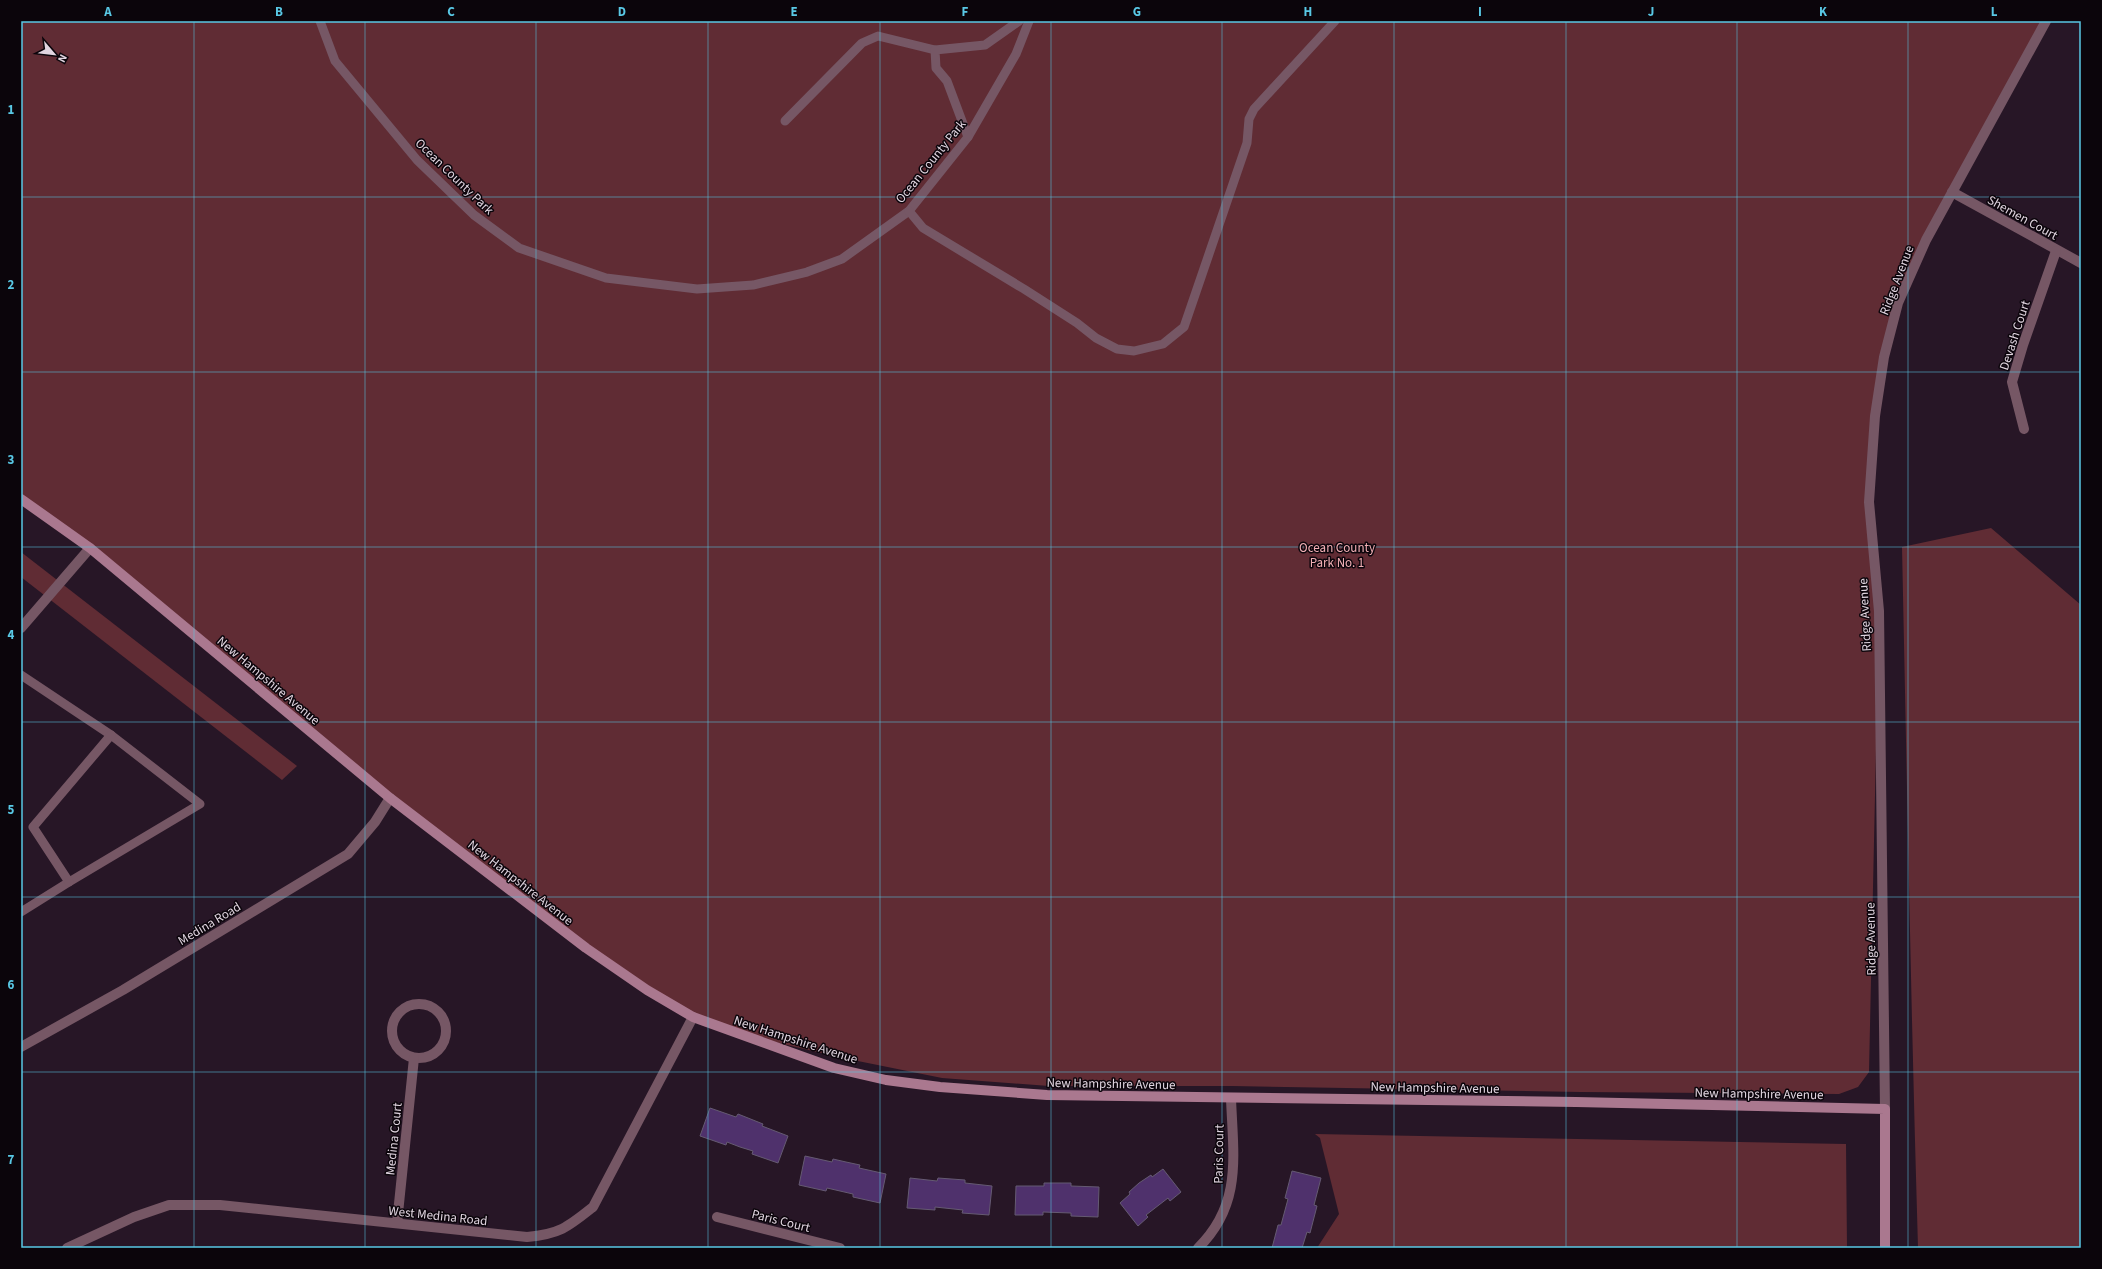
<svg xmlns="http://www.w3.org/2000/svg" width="2102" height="1269" viewBox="0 0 2102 1269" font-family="'Source Sans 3',sans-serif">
  <rect width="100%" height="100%" fill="#271626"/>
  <g fill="#602c34">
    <path d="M 21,21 L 2046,21 L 1898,303 L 1884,357 L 1869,502 L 1879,611 L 1869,1072 L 1858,1087 L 1839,1094 L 1581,1092 L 1232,1086 L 1049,1086 L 942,1078 L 838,1057 L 728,1031 L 647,990 L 390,798 L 90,548 L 21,499 Z"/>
    <path d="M 1991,528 L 2081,605 L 2081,1248 L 1918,1248 C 1911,1014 1907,781 1902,547 Z"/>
    <path d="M 21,552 L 297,766 L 282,780 L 21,577 Z"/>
    <path d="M 1315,1134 L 1846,1144 L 1847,1248 L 1317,1248 L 1339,1214 L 1320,1138 Z"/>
  </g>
  <g fill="#4f316c" stroke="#655a72">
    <path d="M 710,1108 L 736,1117 L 738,1114 L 763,1124 L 762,1126 L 788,1136 L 778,1163 L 752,1154 L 753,1151 L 740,1147 L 727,1142 L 726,1145 L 700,1136 Z"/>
    <path d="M 805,1156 L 832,1162 L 833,1159 L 846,1162 L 860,1165 L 859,1168 L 886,1174 L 880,1203 L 853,1197 L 853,1194 L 827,1188 L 826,1191 L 799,1185 Z"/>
    <path d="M 1163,1169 L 1181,1192 L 1170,1201 L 1168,1198 L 1146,1215 L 1148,1217 L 1138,1226 L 1120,1203 L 1130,1194 L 1129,1192 L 1139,1183 L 1151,1175 L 1152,1177 Z"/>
    <path d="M 1292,1171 L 1321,1178 L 1314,1205 L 1317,1206 L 1310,1233 L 1307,1232 L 1302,1248 L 1272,1248 L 1278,1225 L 1281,1225 L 1288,1199 L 1285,1198 Z"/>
    <path d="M 910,1178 L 937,1181 L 938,1178 L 965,1180 L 965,1183 L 992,1186 L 989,1215 L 962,1213 L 963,1210 L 935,1207 L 935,1210 L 907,1208 Z"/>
    <path d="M 1044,1183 L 1071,1183 L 1071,1186 L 1099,1187 L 1098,1217 L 1071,1216 L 1071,1213 L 1043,1212 L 1043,1215 L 1015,1215 L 1016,1186 L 1044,1186 Z"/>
  </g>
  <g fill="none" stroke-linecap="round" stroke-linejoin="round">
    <g stroke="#765765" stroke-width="9">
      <path d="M 320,21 L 335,61 L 417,160 L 474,215 L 519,248 L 606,278 L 697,289 L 753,285 L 807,272 L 842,259 L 909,211 L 968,137 L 1016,54 L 1029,21"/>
      <path d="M 785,121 L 862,43 L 878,36 L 935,50"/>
      <path d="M 968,137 L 947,81 L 936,68 L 935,50 L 985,45 L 1019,21"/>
      <path d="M 909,211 L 923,228 L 1024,289 L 1077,323 L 1096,338 L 1117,349 L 1134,351 L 1163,344 L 1184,327 L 1247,143 L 1249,119 L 1254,109 L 1335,21"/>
      <path d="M 21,675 L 111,735 L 200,804 L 69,882 L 21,912"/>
      <path d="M 69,882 L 33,827 L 111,735"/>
    </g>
    <g stroke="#765765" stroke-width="10">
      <path d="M 1952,192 L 2081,263"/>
      <path d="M 2024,429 L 2012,382 L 2023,345 L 2056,251"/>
      <path d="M 21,628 L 90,548"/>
      <circle cx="419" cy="1031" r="27"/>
      <path d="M 21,1047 L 123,990 L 348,854 L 375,822 L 390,798"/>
      <path d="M 717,1217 L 840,1248"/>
      <path d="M 397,1223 L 414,1058"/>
      <path d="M 67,1248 L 134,1217 L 169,1205 L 220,1205 L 527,1237 C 560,1234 568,1227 593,1207 L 693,1017"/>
      <path d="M 1198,1248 C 1243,1204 1233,1155 1231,1098"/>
    </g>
    <path stroke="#765765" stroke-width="10" d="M 1885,1109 L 1879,611 L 1869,502 L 1875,416 L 1884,357 L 1898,303 L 1926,240 L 2046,21"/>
    <path stroke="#aa788f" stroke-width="10" d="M 21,499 L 90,548 L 390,798 L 586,948 L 647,990 L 693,1017 L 834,1068 L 886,1080 L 940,1087 L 1047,1095 L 1576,1102 L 1885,1109 L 1885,1248"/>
  </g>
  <path fill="none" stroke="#59c8e5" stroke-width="1" stroke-opacity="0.55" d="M 194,21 L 194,1248M 365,21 L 365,1248M 536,21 L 536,1248M 708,21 L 708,1248M 880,21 L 880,1248M 1051,21 L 1051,1248M 1222,21 L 1222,1248M 1394,21 L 1394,1248M 1566,21 L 1566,1248M 1737,21 L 1737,1248M 1908,21 L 1908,1248M 21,197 L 2081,197M 21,372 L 2081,372M 21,547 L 2081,547M 21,722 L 2081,722M 21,897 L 2081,897M 21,1072 L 2081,1072"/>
  <g text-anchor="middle" stroke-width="3" stroke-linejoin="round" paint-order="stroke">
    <g font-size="13" fill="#e1d5e0" stroke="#0b050b">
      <text transform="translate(930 161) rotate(-51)" y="5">Ocean County Park</text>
      <text transform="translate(455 176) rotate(44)" y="5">Ocean County Park</text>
      <text transform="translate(2023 217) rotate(29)" y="5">Shemen Court</text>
      <text transform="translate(1896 280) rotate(-69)" y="5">Ridge Avenue</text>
      <text transform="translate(2014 335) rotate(-72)" y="5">Devash Court</text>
      <text transform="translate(1864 615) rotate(-93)" y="5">Ridge Avenue</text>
      <text transform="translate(269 680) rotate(40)" y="5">New Hampshire Avenue</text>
      <text transform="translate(521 882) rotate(38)" y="5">New Hampshire Avenue</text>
      <text transform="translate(209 923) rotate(-31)" y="5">Medina Road</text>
      <text transform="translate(1870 939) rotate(-91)" y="5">Ridge Avenue</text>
      <text transform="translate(796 1039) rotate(18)" y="5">New Hampshire Avenue</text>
      <text transform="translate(1111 1083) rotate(1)" y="5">New Hampshire Avenue</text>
      <text transform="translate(1435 1087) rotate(1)" y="5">New Hampshire Avenue</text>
      <text transform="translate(1759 1093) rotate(1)" y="5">New Hampshire Avenue</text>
      <text transform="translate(393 1139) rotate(-84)" y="5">Medina Court</text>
      <text transform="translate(1218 1154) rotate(-89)" y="5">Paris Court</text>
      <text transform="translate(438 1215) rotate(6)" y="5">West Medina Road</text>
      <text transform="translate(781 1220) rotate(14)" y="5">Paris Court</text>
    </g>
    <g font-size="13" fill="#f3b0b6" stroke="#0b050b">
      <text x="1337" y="552">Ocean County<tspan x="1337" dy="15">Park No. 1</tspan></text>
    </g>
  </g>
  <rect width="2102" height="1269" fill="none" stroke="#0b050b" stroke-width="44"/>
  <g transform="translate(54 54) rotate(118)" stroke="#0b050b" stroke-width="3" paint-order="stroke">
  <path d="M0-3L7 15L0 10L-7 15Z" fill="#e1d5e0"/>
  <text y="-6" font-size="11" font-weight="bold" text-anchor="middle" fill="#e1d5e0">N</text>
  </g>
  <rect x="22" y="22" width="2058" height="1225" fill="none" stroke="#59c8e5" stroke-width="1.5"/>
  <g font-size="13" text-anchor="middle" font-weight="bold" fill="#59c8e5">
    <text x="108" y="16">A</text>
    <text x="279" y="16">B</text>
    <text x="451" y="16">C</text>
    <text x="622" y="16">D</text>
    <text x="794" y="16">E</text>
    <text x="965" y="16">F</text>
    <text x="1137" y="16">G</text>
    <text x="1308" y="16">H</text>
    <text x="1480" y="16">I</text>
    <text x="1651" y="16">J</text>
    <text x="1823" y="16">K</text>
    <text x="1994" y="16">L</text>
    <text x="11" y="114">1</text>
    <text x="11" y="289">2</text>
    <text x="11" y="464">3</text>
    <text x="11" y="639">4</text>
    <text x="11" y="814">5</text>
    <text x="11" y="989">6</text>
    <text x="11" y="1164">7</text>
  </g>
</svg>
